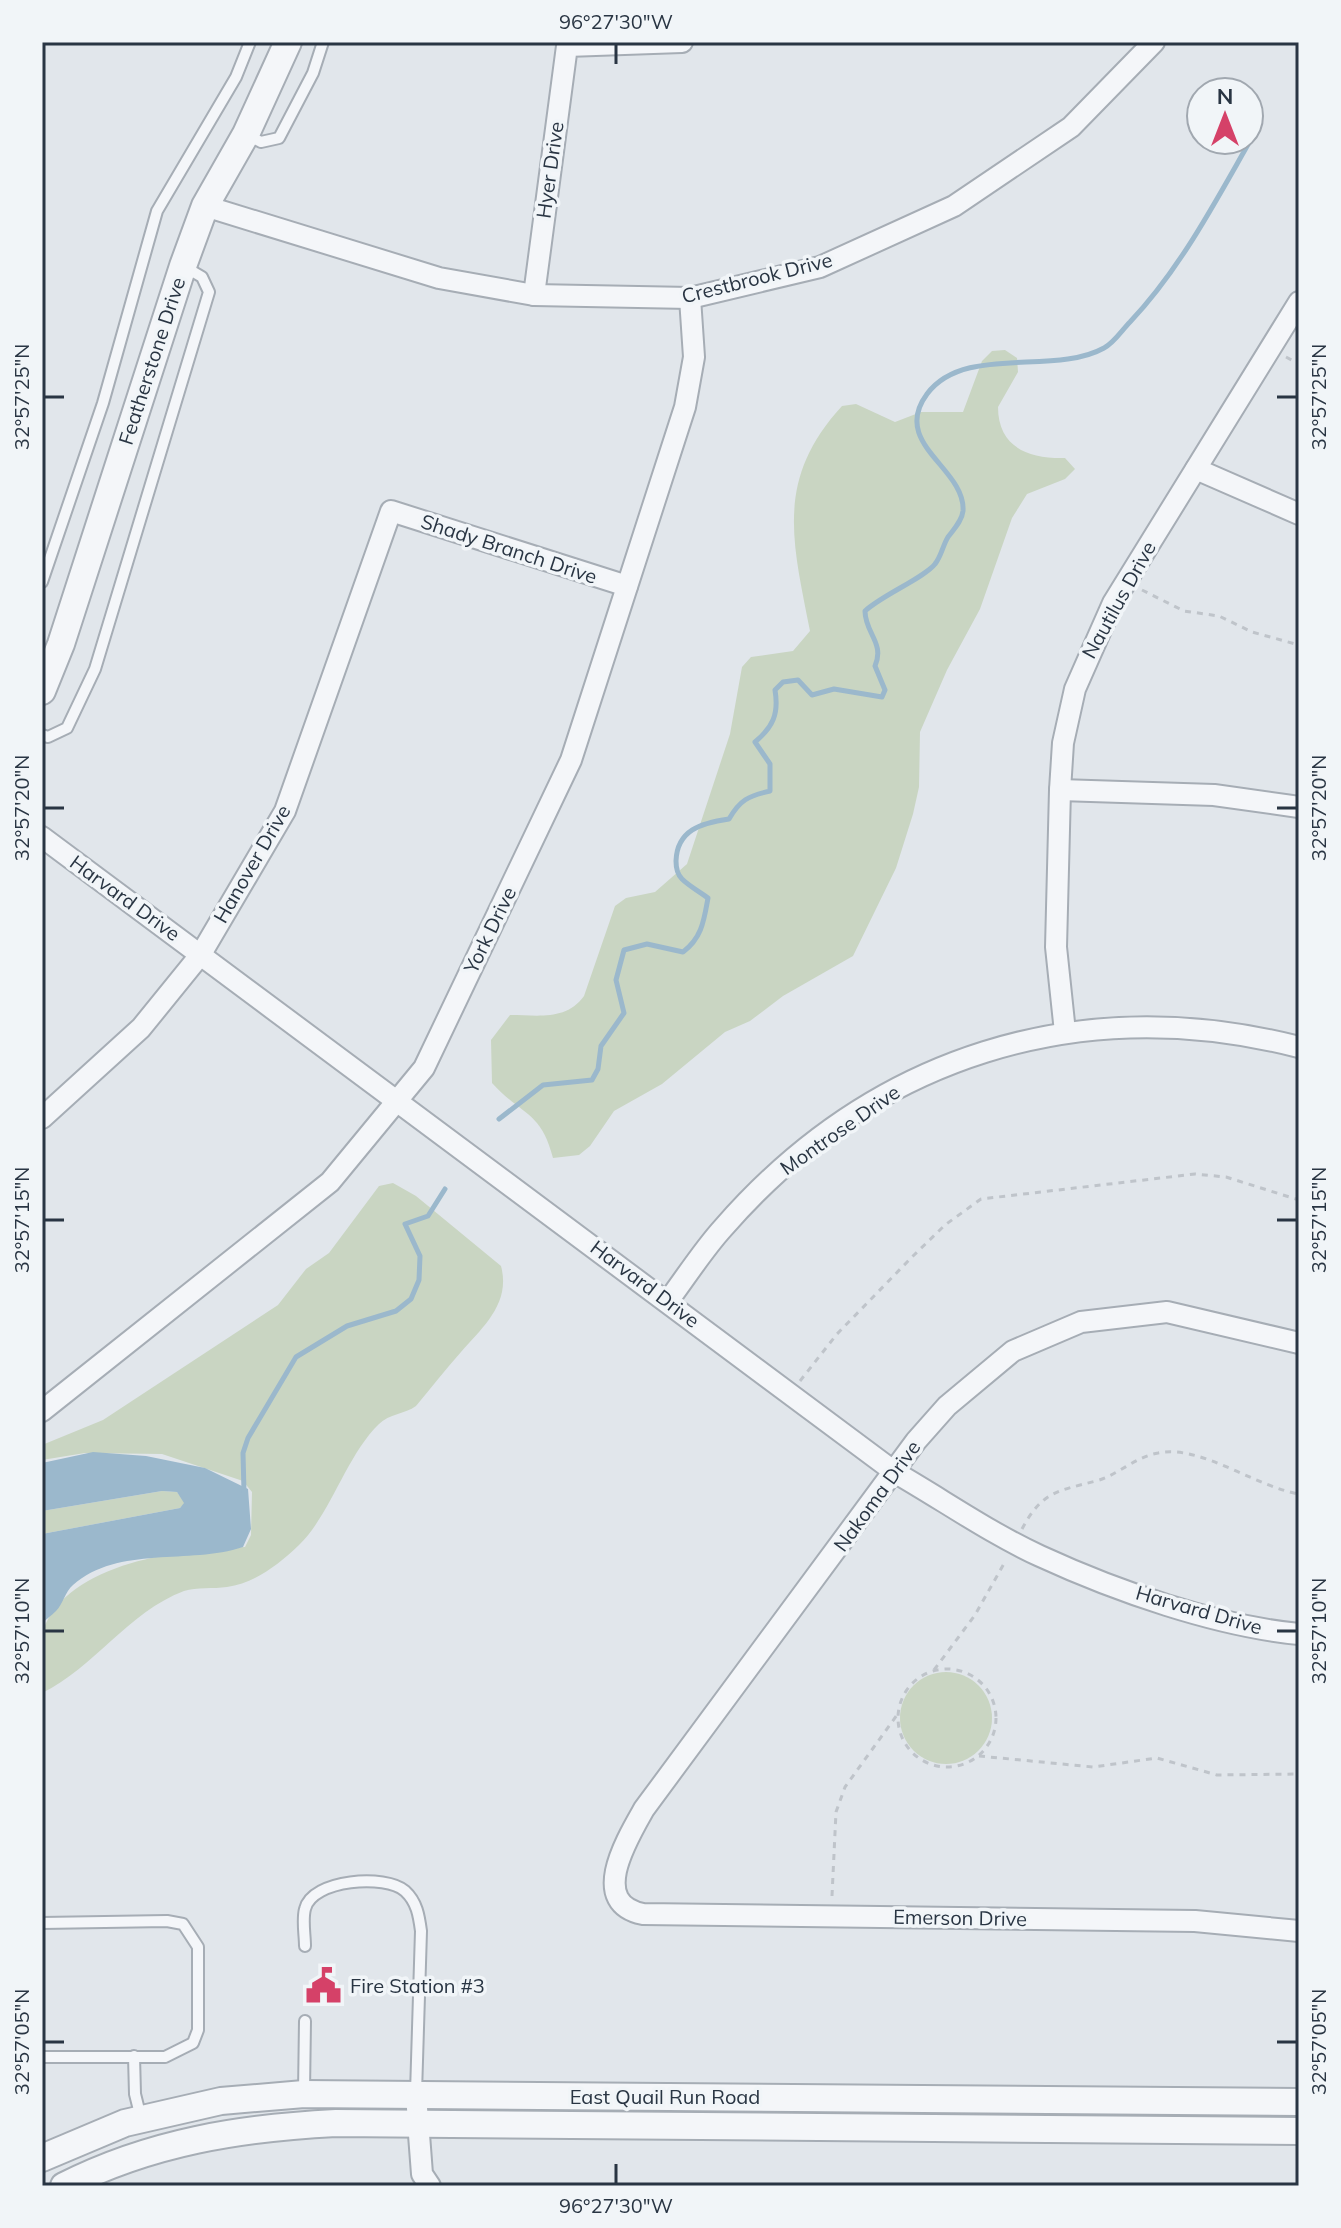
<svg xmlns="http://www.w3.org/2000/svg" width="1341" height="2228" viewBox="0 0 1341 2228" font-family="Mulish,sans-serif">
  <rect width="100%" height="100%" fill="#e1e6eb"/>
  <g fill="#c9d5c2">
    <path d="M 1005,350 L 1017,358 L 1018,372 L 998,407 C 998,448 1030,459 1065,458 L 1075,469 L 1065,479 L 1027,494 L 1012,518 L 980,609 L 947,670 L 920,732 L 919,787 L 913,814 L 896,868 L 853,956 L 783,996 L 750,1021 L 725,1032 L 662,1084 L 614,1111 L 590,1146 L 579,1155 L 553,1158 C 541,1111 522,1116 492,1083 L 491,1040 L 510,1015 C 538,1015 566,1021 584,996 L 615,906 L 626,898 L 655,892 L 687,864 L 730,734 L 742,667 L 751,657 L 793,651 L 810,631 C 793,543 774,480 842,406 L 856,404 L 895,422 L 921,412 L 963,412 L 982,361 L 992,351 Z"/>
    <path d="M 393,1183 L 416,1196 L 501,1266 C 511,1303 483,1327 461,1352 C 445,1370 431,1388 416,1406 C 405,1414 389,1414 379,1424 C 346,1456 331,1514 299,1545 C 278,1565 255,1583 227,1587 C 213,1589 197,1587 184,1591 C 128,1612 94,1668 42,1693 C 42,1675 37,1648 43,1631 C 67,1561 184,1549 245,1547 L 251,1535 L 252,1492 L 243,1481 L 162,1454 L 85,1453 L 42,1460 L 42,1445 L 103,1420 L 278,1305 L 306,1269 L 329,1253 L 379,1186 Z"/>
    <path d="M 162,1491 L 177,1492 L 185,1503 L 180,1508 L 42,1534 L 42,1511 Z"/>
    <circle cx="946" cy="1718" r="46"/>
  </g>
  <path fill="#9bb8cc" d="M 93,1452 L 146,1456 L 205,1468 L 248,1489 L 251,1529 L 243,1547 C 189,1565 119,1545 73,1585 C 65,1592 63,1604 56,1611 C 51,1616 46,1619 42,1624 L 42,1534 L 180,1508 L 184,1503 L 177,1492 L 162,1491 L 42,1511 L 42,1463 Z"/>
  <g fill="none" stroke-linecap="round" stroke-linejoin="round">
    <g stroke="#9bb8cc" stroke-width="5">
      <path d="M 499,1119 L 543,1085 L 592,1080 L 598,1069 L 601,1046 L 624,1013 L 616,980 L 624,950 L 647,944 L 683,952 C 702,938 704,920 708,898 C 700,892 689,886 682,879 C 677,874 676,868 676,861 C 677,830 701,823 729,819 C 740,800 748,796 770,791 L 770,764 L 755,742 C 773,727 779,714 775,690 L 783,682 L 798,680 L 812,695 L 834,689 L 882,697 L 885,690 L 875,666 C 885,643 865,633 865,611 C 882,595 924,578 935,564 C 941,557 943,545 948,537 C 954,529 962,521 963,511 C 966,468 890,444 927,394 C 964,344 1054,376 1104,348 C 1114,343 1122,330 1130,322 C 1180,269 1214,204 1250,141"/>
      <path d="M 244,1492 L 243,1453 L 248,1438 L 296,1357 L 347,1326 L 396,1311 L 411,1299 L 419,1280 L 420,1256 L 405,1224 L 428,1216 L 445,1189"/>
    </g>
    <defs>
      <g id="service">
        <path d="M 247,135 L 261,142 L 279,138 L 313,73 L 323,42"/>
        <path d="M 42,582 L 103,403 L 157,211 L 236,77 L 250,42"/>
        <path d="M 42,735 L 48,737 L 67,728 L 95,669 L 209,292 L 202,277 L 185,267"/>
        <path d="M 42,1923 L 167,1921 L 183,1924 L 198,1947 L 198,2030 L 193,2043 L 165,2057 L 42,2057"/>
        <path d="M 305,1946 C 305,1935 302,1920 305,1909 C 312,1879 386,1874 405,1891 C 417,1902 419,1916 421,1931 L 416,2093"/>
        <path d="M 134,2056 L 135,2094 L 141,2118"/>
        <path d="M 304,2092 L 305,2021"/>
      </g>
      <g id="minor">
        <path d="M 205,206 L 439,278 L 534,295 L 690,298 L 820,267 L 954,206 L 1071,127 L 1154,42"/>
        <path d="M 534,295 L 567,46 L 682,42"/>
        <path d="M 1196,469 L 1299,514"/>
        <path d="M 1060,790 L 1214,795 L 1299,807"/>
        <path d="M 42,837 L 896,1473 C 943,1500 990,1533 1040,1556 C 1116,1591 1216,1626 1299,1634"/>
        <path d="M 1065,1032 L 1056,947 L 1060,790 L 1063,743 L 1075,689 L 1113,603 L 1299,302"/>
        <path d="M 42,1118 L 141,1028 L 201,954 L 285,811 L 391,511 L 627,586"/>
        <path d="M 668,1301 C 686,1277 703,1250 723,1228 C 873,1056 1079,991 1299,1047"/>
        <path d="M 1299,1343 L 1167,1312 L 1081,1322 L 1013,1351 L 947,1406 L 916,1441 L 644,1809 C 627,1839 588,1903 643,1914 L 1195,1921 L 1299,1931"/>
        <path d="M 42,1411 L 330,1182 L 424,1068 L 571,760 L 685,407 L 694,357 L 690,298"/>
        <path d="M 416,2095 L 422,2174 L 430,2186"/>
      </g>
      <g id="tertiary">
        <path d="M 42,691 L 61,644 L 183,266 L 205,206 L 246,134 L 288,42"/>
        <path d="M 42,2158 L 125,2123 L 221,2101 L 304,2094 L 1299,2102"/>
        <path d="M 64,2186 C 151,2142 240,2128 336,2123 L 1299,2131"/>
      </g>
    </defs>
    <use href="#service" stroke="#a6adb5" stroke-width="14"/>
    <use href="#minor" stroke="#a6adb5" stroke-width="24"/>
    <use href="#tertiary" stroke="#a6adb5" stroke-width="30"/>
    <g stroke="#bfc4ca" stroke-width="3" stroke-dasharray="6 6" stroke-linecap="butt">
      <path d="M 1286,357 L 1299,364"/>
      <path d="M 1142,590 L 1184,611 L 1219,616 L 1252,632 L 1299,645"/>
      <path d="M 800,1381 L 837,1334 L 912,1257 L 945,1225 L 981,1199 L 1195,1174 L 1226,1177 L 1299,1200"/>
      <path d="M 1022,1529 C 1042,1491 1058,1491 1096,1481 C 1118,1475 1135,1457 1158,1453 C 1200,1444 1256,1487 1299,1494"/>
      <circle cx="947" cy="1718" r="49"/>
      <path d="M 934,1670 L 975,1615 L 1006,1560"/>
      <path d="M 979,1756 L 1093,1767 L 1157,1758 L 1217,1775 L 1299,1774"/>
      <path d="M 832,1896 L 836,1812 L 845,1787 L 897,1715"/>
    </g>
    <use href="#service" stroke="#f4f6f9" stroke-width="10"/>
    <use href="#minor" stroke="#f4f6f9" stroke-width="20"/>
    <use href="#tertiary" stroke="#f4f6f9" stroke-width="26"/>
  </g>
  <path fill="none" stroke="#293543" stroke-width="3" d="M 616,44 L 616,64M 44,397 L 64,397M 1277,397 L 1297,397M 44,808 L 64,808M 1277,808 L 1297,808M 44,1220 L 64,1220M 1277,1220 L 1297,1220M 44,1631 L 64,1631M 1277,1631 L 1297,1631M 44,2042 L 64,2042M 1277,2042 L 1297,2042M 616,2164 L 616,2184"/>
  <defs>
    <symbol id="civic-bare" viewBox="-9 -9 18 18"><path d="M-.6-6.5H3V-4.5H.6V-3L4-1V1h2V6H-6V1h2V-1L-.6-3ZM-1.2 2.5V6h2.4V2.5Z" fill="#d54168" stroke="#f1f5f8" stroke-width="2.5" paint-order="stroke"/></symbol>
  </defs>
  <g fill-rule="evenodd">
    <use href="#civic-bare" x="298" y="1960" width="51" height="51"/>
  </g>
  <g text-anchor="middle" stroke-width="7" stroke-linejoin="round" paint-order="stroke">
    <g font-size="20" fill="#293543" stroke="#f1f5f8">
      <text transform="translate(550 170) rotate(-82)" y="7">Hyer Drive</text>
      <text transform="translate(757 278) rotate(-14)" y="7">Crestbrook Drive</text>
      <text transform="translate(152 361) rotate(-72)" y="7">Featherstone Drive</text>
      <text transform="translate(509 549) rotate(18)" y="7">Shady Branch Drive</text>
      <text transform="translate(1119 600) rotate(-61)" y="7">Nautilus Drive</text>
      <text transform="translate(252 864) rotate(-60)" y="7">Hanover Drive</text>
      <text transform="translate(125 898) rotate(36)" y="7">Harvard Drive</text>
      <text transform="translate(490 930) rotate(-64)" y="7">York Drive</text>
      <text transform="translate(840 1130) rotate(-35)" y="7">Montrose Drive</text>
      <text transform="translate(645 1284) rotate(37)" y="7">Harvard Drive</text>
      <text transform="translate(877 1496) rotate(-54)" y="7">Nakoma Drive</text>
      <text transform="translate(1199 1610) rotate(16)" y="7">Harvard Drive</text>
      <text transform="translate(960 1918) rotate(1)" y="7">Emerson Drive</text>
      <text x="665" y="2104">East Quail Run Road</text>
    </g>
    <g font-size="20" fill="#293543" stroke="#f1f5f8" text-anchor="start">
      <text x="350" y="1993">Fire Station #3</text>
    </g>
  </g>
  <rect width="1341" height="2228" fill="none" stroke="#f1f5f8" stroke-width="88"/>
  <g transform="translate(1225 116)"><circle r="38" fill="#f1f5f8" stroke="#a1a8b0" stroke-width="2"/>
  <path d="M0-6L14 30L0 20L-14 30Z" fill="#d54168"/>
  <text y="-12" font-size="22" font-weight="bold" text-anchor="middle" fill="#293543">N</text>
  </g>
  <rect x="44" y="44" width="1253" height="2140" fill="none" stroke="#293543" stroke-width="3"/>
  <g font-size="20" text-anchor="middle" fill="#293543">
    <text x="616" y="29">96°27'30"W</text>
    <text transform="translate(22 397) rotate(-90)" y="7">32°57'25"N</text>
    <text transform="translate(1319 397) rotate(-90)" y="7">32°57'25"N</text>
    <text transform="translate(22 808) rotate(-90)" y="7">32°57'20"N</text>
    <text transform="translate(1319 808) rotate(-90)" y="7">32°57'20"N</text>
    <text transform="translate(22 1220) rotate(-90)" y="7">32°57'15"N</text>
    <text transform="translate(1319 1220) rotate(-90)" y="7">32°57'15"N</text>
    <text transform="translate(22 1631) rotate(-90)" y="7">32°57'10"N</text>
    <text transform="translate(1319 1631) rotate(-90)" y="7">32°57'10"N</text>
    <text transform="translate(22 2042) rotate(-90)" y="7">32°57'05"N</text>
    <text transform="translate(1319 2042) rotate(-90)" y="7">32°57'05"N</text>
    <text x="616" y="2213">96°27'30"W</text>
  </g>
</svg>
